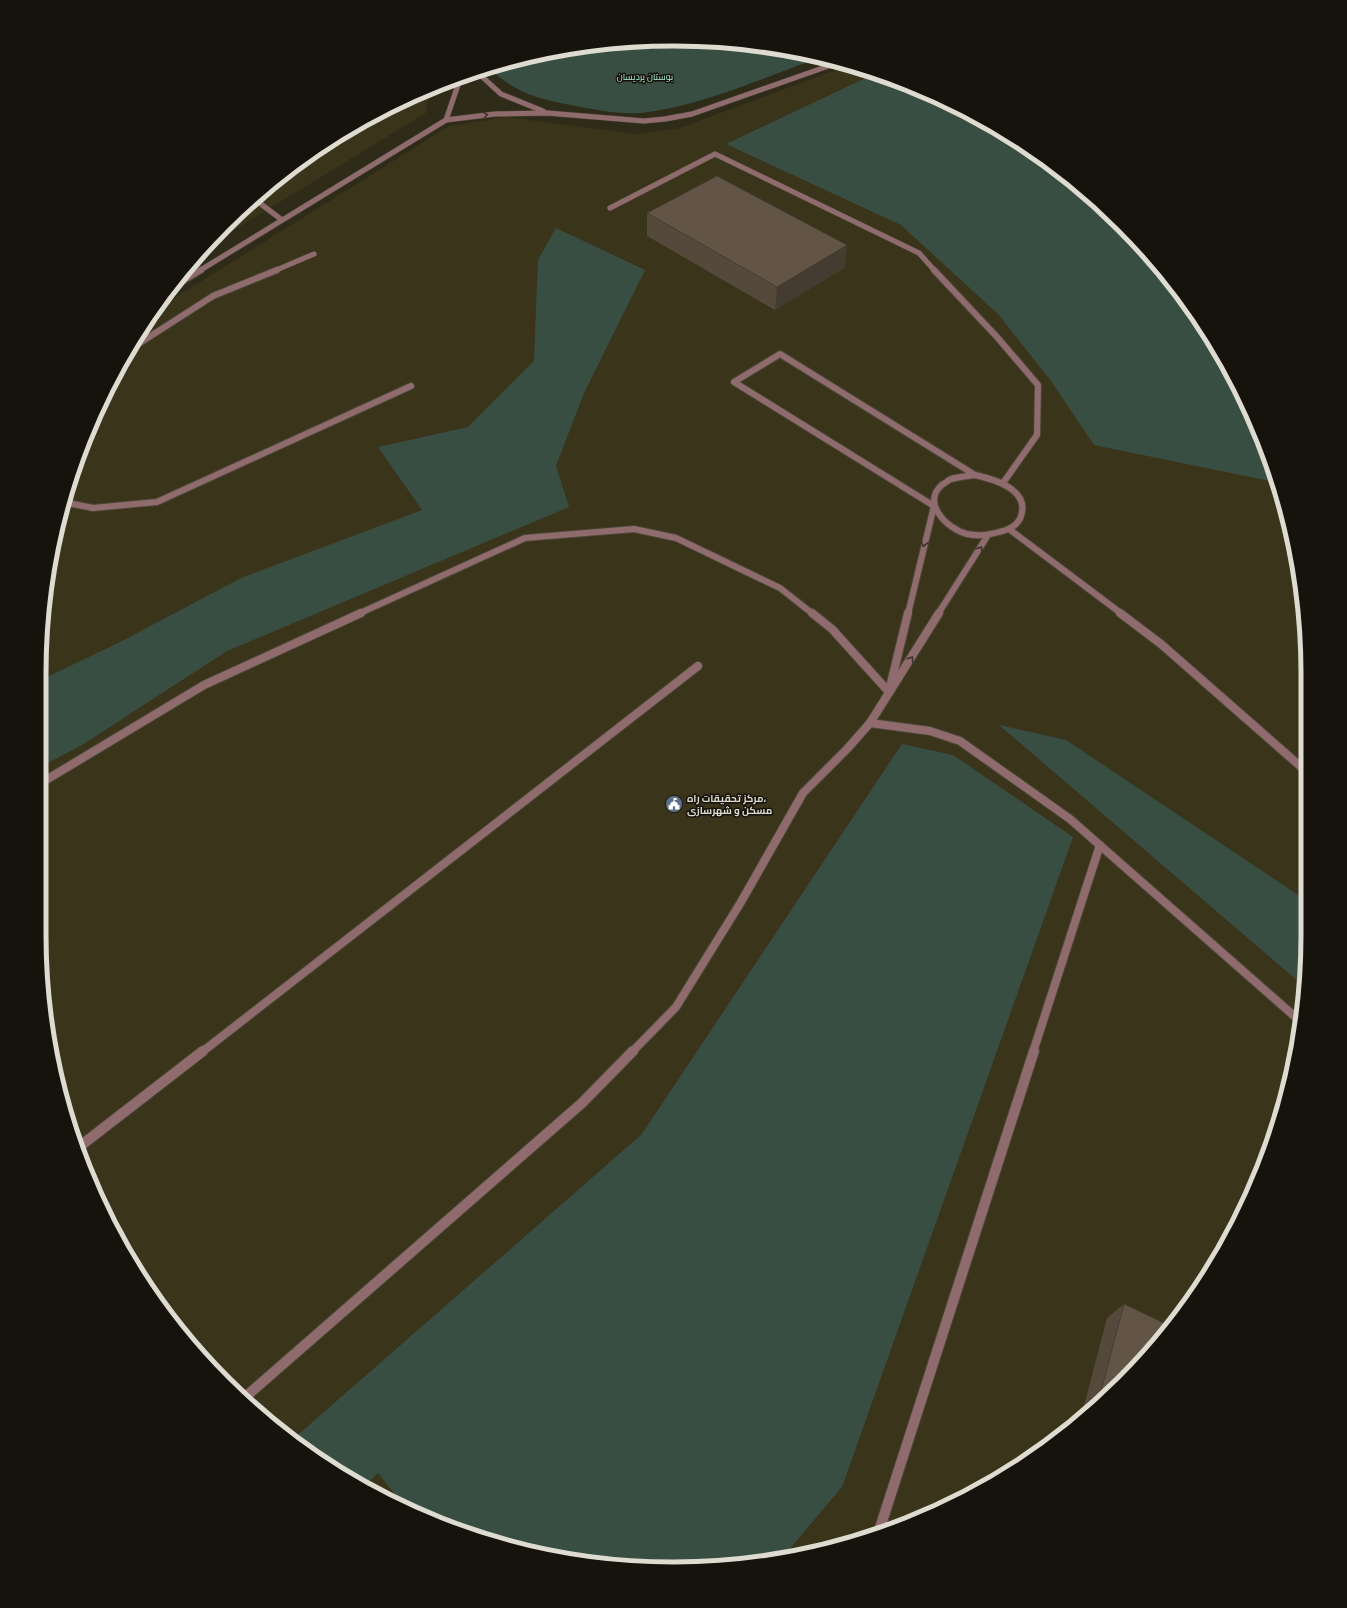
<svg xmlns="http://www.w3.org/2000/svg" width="1347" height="1608" viewBox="0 0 1347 1608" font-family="Signika,Cairo,sans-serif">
  <rect width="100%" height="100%" fill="#2f2b19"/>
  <g fill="#3a341b">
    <path d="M 847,66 L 887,78 L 1260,431 L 1296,549 L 1308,673 L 1307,976 L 1296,1058 L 1274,1138 L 1223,1252 L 1150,1353 L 1092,1411 L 1026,1462 L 916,1521 L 838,1547 L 756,1564 L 673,1569 L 591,1564 L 510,1547 L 431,1521 L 321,1462 L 255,1411 L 197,1353 L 146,1287 L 105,1215 L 61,1098 L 44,1017 L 39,935 L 44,591 L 61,509 L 104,393 L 157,309 L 449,126 L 506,117 L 636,134 L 680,128 Z"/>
    <path d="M 430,88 L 426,113 L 211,244 L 255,197 L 321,146 Z"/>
  </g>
  <g fill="#394e43">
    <path d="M 674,39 L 798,51 L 819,58 C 765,77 706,104 649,112 C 624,116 596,110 571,105 C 537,99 516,93 490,69 L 550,51 Z"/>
    <path d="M 874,74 L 917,87 L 1026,146 L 1122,225 L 1201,321 L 1260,431 L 1275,482 L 1094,445 L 1051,381 L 998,314 L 901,225 L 726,144 Z"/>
    <path d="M 556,228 L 645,270 L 584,393 L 556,466 L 569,507 L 227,651 L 82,745 L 42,766 L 43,679 L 122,641 L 241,578 L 422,510 L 378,447 L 468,427 L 534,361 L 538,260 Z"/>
    <path d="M 999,725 L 1066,740 L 1307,901 L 1307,976 L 1305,987 Z"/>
    <path d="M 902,744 L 953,755 L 1073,837 L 842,1487 L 781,1559 L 756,1564 L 673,1569 L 591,1564 L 509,1547 L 431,1521 L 405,1507 L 378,1473 L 365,1485 L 321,1462 L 292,1440 L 642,1134 Z"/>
  </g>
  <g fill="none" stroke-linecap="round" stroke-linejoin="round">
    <defs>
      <g id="lane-far3">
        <path d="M 478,73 L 501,94 L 543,111"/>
        <path d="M 446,120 L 495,114 L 547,113 L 644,121 L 665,119 L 692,114 L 837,63"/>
        <path d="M 253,198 L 282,220"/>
        <path d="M 610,208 L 715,154 L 919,253 L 935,271"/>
        <path d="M 199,271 L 446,120 L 460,79"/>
        <path d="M 274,271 L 314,254"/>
      </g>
      <g id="lane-far2">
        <path d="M 934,270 L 997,337 L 1038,385 L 1037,435 L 1003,483"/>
        <path d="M 169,289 L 201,270"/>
        <path d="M 132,348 L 213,296 L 277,270"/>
        <path d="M 975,475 C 993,479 1030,489 1021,516 C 1019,523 1012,528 1006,530 C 993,534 981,537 967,534 C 947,529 920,502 943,484 C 946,483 948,480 951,479 C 959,477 967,476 975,475 Z"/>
        <path d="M 63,502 L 93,508 L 157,502 L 411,386"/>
        <path d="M 1009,529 L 1122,614"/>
        <path d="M 358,614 L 525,538 L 634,529 L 676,538 L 780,588 L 813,614"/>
        <path d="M 908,614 L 934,506 L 734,382 L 780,354 L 975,475"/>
        <path d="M 938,614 L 988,535"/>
      </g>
      <g id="lane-far1">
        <path d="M 812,613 L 832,629 L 889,692"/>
        <path d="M 1120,613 L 1161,644 L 1308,773"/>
        <path d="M 890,687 L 908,613"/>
        <path d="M 870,723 L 930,731 L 960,741 L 1070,819 L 1301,1022"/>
        <path d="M 41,783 L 204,685 L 361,613"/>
        <path d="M 202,1052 L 698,666"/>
        <path d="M 632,1052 L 676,1007 L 741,902 L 803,793 L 847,749 L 870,723 L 939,613"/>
        <path d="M 1033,1052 L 1100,845"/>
      </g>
      <g id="lane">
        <path d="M 79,1147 L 203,1051"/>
        <path d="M 243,1399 L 582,1103 L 633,1051"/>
        <path d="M 878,1534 L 1034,1051"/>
      </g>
    </defs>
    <use href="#lane-far3" stroke="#4b4736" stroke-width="6"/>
    <use href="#lane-far2" stroke="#4b4736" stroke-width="8"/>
    <use href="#lane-far1" stroke="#4b4736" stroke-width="10"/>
    <use href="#lane" stroke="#4b4736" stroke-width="12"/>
    <use href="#lane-far3" stroke="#8f6b6e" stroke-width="5"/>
    <use href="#lane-far2" stroke="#8f6b6e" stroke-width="6"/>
    <use href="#lane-far1" stroke="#8f6b6e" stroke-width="8"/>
    <use href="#lane" stroke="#8f6b6e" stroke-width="10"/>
  </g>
  <g fill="#55493c">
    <path d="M 647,213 L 847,245 L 844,268 L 775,310 L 647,236 Z"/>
    <path d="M 1124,1304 L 1150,1353 L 1092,1411 L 1080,1421 L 1107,1318 Z"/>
  </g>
  <path fill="#453c31" d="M 847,245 L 844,268 L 775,310 L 777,287 Z"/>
  <g fill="#635546" stroke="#453c31">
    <path d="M 717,176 L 847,245 L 777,287 L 647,213 Z"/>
    <path d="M 1124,1304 L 1170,1326 L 1150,1353 L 1097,1406 Z"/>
  </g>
  <defs><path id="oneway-chevron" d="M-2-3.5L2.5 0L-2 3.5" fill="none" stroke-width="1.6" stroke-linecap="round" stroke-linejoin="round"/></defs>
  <g stroke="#40322e">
    <use href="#oneway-chevron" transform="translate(485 115) rotate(-7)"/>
    <use href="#oneway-chevron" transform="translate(924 544) rotate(104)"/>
    <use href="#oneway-chevron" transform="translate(980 549) rotate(-58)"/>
    <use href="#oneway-chevron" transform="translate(911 659) rotate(-56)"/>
  </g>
  <defs>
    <symbol id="civic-disc" viewBox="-11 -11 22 22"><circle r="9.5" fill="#5c6f8a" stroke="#15130b"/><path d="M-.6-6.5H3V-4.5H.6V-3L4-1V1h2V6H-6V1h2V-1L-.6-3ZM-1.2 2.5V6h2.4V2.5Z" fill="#fff"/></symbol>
  </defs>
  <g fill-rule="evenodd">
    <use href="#civic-disc" x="664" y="794" width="20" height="20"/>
  </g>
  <g text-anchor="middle" stroke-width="3" stroke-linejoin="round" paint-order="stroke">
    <g font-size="9" fill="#afecce" stroke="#15130b">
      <text x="645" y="80">بوستان پردیسان</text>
    </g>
    <g font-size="10" font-weight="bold" fill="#dedbd0" stroke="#15130b" text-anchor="start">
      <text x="687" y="802">مرکز تحقیقات راه،<tspan x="687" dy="12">مسکن و شهرسازی</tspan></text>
    </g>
  </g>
  <path d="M0 0H1347V1608H0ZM673 46H674A627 627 0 0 1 1301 673V935A627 627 0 0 1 674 1562H673A627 627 0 0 1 46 935V673A627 627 0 0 1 673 46Z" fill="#15130b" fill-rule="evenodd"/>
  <path fill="none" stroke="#dedbd0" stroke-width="5" d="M673 46H674A627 627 0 0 1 1301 673V935A627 627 0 0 1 674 1562H673A627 627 0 0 1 46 935V673A627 627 0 0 1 673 46Z"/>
</svg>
